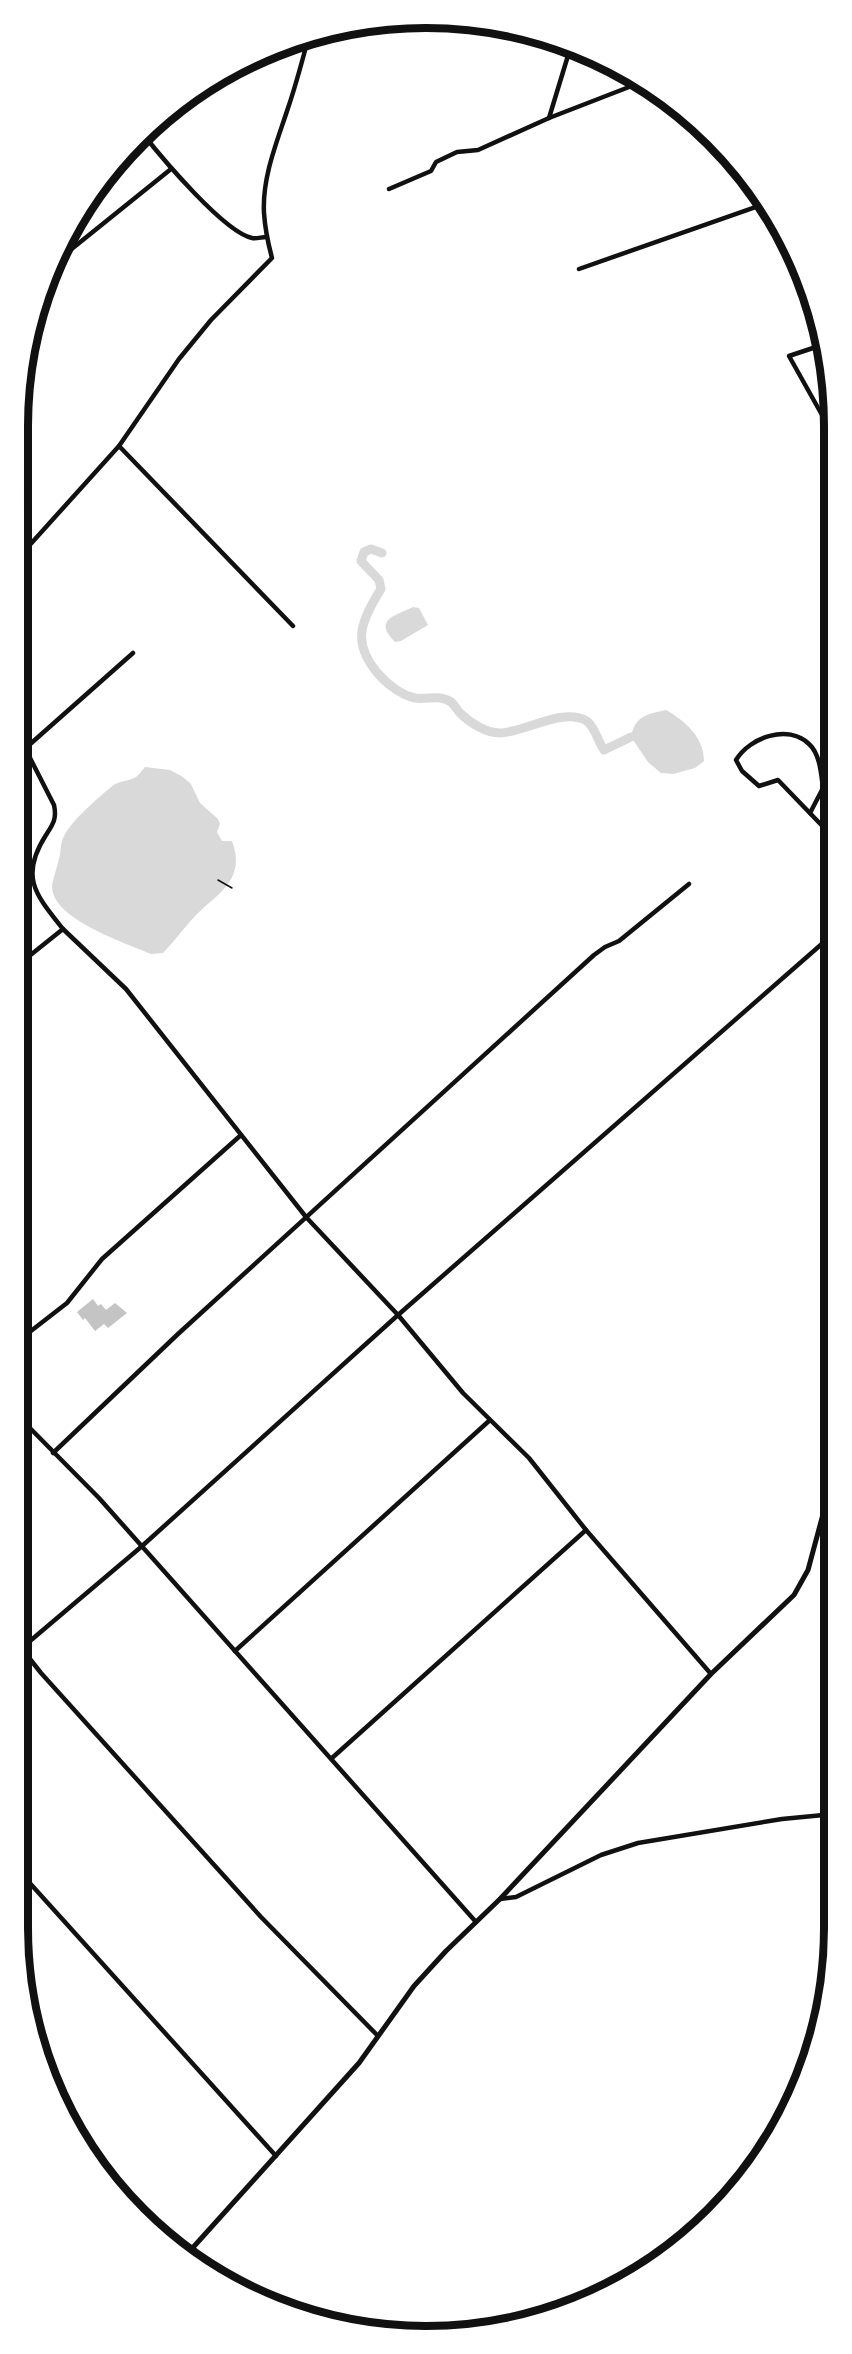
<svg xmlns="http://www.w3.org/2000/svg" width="852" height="2354" viewBox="0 0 852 2354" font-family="'Sofia Sans Condensed',sans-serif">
  <rect width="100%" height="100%" fill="#fff"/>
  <g fill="#d9d9d9">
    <path d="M 413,607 L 419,608 L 428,625 L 401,641 L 395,642 C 373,620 394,616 413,607 Z"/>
    <path d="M 666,710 C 685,721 704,737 704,761 L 695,768 L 673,774 L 661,773 L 648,762 L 631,737 C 635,716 647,714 666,710 Z"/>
    <path d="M 145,767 L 170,770 L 183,777 L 191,784 L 200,803 L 218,819 L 220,824 L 217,832 L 222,841 L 232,841 C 246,879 220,892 197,914 C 185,926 175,941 163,953 L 151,954 C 126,943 51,919 52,886 C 53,878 57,868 59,859 C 61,853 60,847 62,841 C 67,824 97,799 111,787 C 119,780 128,782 136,777 C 139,775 143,769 145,767 Z"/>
  </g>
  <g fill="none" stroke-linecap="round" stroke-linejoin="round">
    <path stroke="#d9d9d9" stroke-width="9" d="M 382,553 L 371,549 L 364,552 L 361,561 L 379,580 L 381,589 C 374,600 364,617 362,631 C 358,659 389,692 415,698 C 427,700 440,694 451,702 C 455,705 457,710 460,713 C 470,723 486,733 500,733 C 525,732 562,708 585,720 C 594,724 598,742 604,750 L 631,737"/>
  </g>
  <path fill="#c4c4c4" d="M 93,1299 L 98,1306 L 101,1304 L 106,1310 L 115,1303 L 127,1313 L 108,1328 L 104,1324 L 95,1331 L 85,1318 L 83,1320 L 77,1312 Z"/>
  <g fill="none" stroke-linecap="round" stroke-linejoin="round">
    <path stroke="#111" stroke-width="1.5" d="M 218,880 L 232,888"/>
    <g stroke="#111" stroke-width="4.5">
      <path d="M 549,118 L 570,49"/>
      <path d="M 143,134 C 162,158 224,232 252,238 C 256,239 262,237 266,237"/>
      <path d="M 389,189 L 431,171 L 436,162 L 457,152 L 478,150 L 549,118 L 642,82"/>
      <path d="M 53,264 L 171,169"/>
      <path d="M 579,269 L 764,204"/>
      <path d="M 822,345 L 789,356 L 831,431"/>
      <path d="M 119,446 L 293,626"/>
      <path d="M 18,558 L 119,446 L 179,359 L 211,320 L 272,258 C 268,243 265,228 264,213 C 262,177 277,142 288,108 C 296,85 302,61 309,36"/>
      <path d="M 823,788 C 821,773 820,754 809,744 C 788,724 750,737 736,760 L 742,771 L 759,786 L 778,780 L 832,836"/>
      <path d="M 810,813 L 823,788 L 831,782"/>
      <path d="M 63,929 C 36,895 19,877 46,835 C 53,824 57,819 54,805 L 29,756 L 28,746 L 133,653"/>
      <path d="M 18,965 L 63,929 L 126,989 L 306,1217 L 398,1315 L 463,1393 L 529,1458 L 586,1530 L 711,1674"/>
      <path d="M 18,1341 L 67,1303 L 102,1259 L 241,1135"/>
      <path d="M 18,1416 L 99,1498 L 476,1922"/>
      <path d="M 53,1453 L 178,1334 L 594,955 L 605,947 L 619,941 L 689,884"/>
      <path d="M 235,1651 L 490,1420"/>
      <path d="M 332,1758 L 586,1530"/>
      <path d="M 18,1870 L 276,2156"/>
      <path d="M 500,1899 L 516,1897 L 601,1855 L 638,1843 L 782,1819 L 834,1814"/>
      <path d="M 378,2036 L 261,1917 L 41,1673 L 30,1659 L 26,1650 L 30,1641 L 141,1547 L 398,1315 L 832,935"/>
    </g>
    <path stroke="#111" stroke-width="5" d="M 188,2253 L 359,2063 L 414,1986 L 446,1951 L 500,1899 L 711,1674 L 794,1595 L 808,1570 L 833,1477"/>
  </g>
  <path d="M0 0H852V2354H0ZM426 28H426A398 398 0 0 1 824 426V1928A398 398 0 0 1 426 2326H426A398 398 0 0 1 28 1928V426A398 398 0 0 1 426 28Z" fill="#fff" fill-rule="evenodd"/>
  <path fill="none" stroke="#111" stroke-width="8" d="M426 28H426A398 398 0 0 1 824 426V1928A398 398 0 0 1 426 2326H426A398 398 0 0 1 28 1928V426A398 398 0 0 1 426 28Z"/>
</svg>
